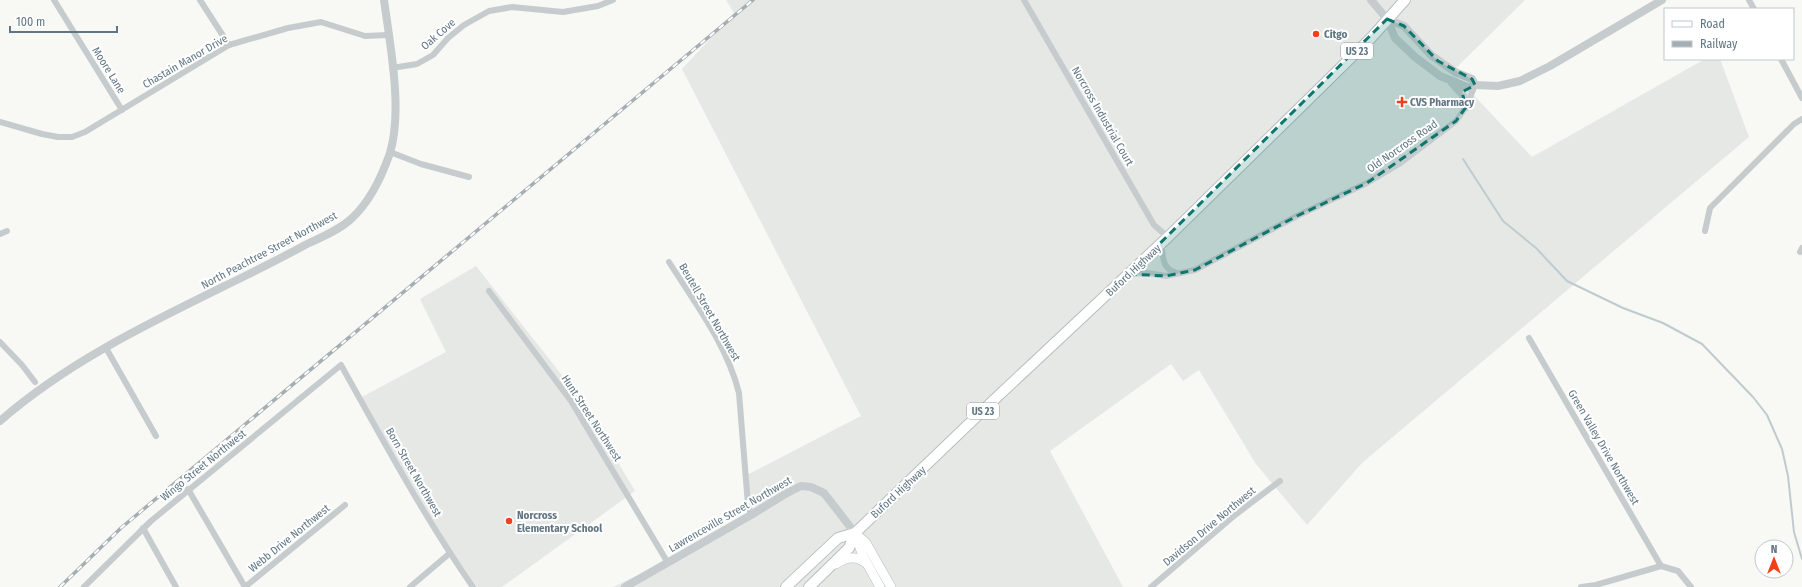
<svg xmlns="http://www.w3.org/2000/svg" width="1802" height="587" viewBox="0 0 1802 587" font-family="'Fira Sans Condensed',sans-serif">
  <rect width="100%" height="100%" fill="#f8f8f5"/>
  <g fill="#e6e8e6">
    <path d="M 726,0 L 1525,0 L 1452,72 L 1532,157 L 1705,59 L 1720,59 L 1749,137 L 1363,462 L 1307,525 L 1256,464 L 1199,370 L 1183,381 L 1171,364 L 1050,451 L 1123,587 L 613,587 L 697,547 L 753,514 L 743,477 L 861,416 L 682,69 L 734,13 Z"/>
    <path d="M 476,266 L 579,397 L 635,491 L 502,587 L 477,587 L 443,538 L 360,398 L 446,352 L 420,299 Z"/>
  </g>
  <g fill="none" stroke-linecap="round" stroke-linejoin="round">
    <path stroke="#becbcf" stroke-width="2" d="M 1463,159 L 1503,221 L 1536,248 L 1567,281 L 1623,308 L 1663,323 L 1702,344 L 1753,397 L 1767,415 L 1782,449 L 1788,476 L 1794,532 L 1802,559"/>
    <defs>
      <g id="secondary">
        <path d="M 855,533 L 866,543 L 891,587"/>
        <path d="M 855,534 L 863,556 L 880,587"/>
        <path d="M 836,564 C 846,557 857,555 867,564"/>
      </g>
      <g id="primary">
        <path d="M 786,587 L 838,538 L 855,533"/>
        <path d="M 809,587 L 849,548 L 855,533 L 997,397 L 1168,237 L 1371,38 L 1405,0"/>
      </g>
    </defs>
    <use href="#secondary" stroke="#b7bec2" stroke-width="10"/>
    <use href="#primary" stroke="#b8bec1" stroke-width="12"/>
    <g stroke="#c6cbce" stroke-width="6">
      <path d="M 54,0 L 122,110"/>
      <path d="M 200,0 L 229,45"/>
      <path d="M 1024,0 L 1154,225 L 1168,237"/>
      <path d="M 1749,0 L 1754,9"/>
      <path d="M 1781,59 L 1802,98"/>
      <path d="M 392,68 L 417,64 L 433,55 L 448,38 L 464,25 L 489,11 L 512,7 L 563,12 L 598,6 L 613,0"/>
      <path d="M 0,122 L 42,134 L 58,137 L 72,137 L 85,132 L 229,45 L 288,28 L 321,22 L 365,36 L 388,35"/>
      <path d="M 390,152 L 421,164 L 469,177"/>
      <path d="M 1705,231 L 1710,208 L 1794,124 L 1802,119"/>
      <path d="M 0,234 L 7,231"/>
      <path d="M 1161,244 C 1164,258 1161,268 1177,273"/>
      <path d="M 1800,252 L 1802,248"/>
      <path d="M 669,262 C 695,303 727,345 739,393 L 748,505 L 751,515"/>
      <path d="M 1129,274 L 1147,273 L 1166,276 L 1195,270 L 1297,216 L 1367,183 L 1399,164 L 1456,121 L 1466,107 L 1475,85"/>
      <path d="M 489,291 L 571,401 L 668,563"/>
      <path d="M 1529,338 L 1661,566"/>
      <path d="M 0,342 L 22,365 L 35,382"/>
      <path d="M 106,348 L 156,436"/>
      <path d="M 188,489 L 245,587"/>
      <path d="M 143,528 L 176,587"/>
      <path d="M 84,587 L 151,521 L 341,365 C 383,440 424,517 473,587"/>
      <path d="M 245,587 L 345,505"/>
      <path d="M 410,587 L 450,553"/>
      <path d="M 1151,587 L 1235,515 L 1280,481"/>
      <path d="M 1581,587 L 1596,585 L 1661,566 L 1678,571 L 1691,587"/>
    </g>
    <g stroke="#c6cbce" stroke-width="8">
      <path d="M 1371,0 L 1387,19 L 1404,26 L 1431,55 L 1455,72 L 1472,79 L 1475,85"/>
      <path d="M 1387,19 L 1395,38 L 1415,57 L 1440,76 L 1470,88 L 1475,85"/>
      <path d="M 1452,83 L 1463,95 L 1466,107"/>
      <path d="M 1475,85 L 1498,86 L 1520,81 L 1550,66 L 1662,0"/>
      <path d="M 0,421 C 72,358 162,317 247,275 C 267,265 287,255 307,244 C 322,237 339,230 351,219 C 370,202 382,176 390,153 C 403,109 390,45 384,0"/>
      <path d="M 625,587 L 751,515 L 787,493 L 801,486 L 811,487 L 824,493 L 855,533"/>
    </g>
    <use href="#secondary" stroke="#fff" stroke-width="9"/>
    <use href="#primary" stroke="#fff" stroke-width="10"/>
    <defs>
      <path id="rail" d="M 60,587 L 121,528 L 753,0"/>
    </defs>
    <use href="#rail" stroke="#a5aeb3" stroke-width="3.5"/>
    <use href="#rail" stroke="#fff" stroke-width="2" stroke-dasharray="6" stroke-linecap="butt"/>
  </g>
  <path fill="#0f766e" fill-opacity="0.2" stroke="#0f766e" stroke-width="3" stroke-dasharray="8 5" stroke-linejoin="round" d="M 1387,19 L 1404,26 L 1438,61 L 1472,79 L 1475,85 L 1462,92 L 1466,107 L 1456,121 L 1367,183 L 1297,216 L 1195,270 L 1166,276 L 1129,274 Z"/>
  <g fill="#f3401a" stroke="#fff" stroke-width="1.5">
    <circle cx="1316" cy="34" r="4"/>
    <path d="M1400 96h4v4h4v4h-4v4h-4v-4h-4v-4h4z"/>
    <circle cx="509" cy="521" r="4"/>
  </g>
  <g text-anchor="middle" stroke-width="4" stroke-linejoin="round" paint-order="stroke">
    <g fill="#fff" stroke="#909fa8" stroke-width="1">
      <rect x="1341" y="43" width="32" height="16" rx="3"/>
      <rect x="967" y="403" width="32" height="16" rx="3"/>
    </g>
    <g font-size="10" font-weight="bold" fill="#607683">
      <text x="1357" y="55">US 23</text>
      <text x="983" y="415">US 23</text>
    </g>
    <g font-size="11" fill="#607683" stroke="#fff">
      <text transform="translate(438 34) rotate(-41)" y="4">Oak Cove</text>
      <text transform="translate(185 61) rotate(-30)" y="4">Chastain Manor Drive</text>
      <text transform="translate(109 70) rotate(58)" y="4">Moore Lane</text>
      <text transform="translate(1103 116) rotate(60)" y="4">Norcross Industrial Court</text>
      <text transform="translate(1402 146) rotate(-35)" y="4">Old Norcross Road</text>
      <text transform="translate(269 250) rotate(-28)" y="4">North Peachtree Street Northwest</text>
      <text transform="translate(1133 270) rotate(-43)" y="4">Buford Highway</text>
      <text transform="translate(710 312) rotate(60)" y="4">Beutell Street Northwest</text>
      <text transform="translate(592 418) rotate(57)" y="4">Hunt Street Northwest</text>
      <text transform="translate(1604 447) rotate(60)" y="4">Green Valley Drive Northwest</text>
      <text transform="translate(203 465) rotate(-39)" y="4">Wingo Street Northwest</text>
      <text transform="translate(414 472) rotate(60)" y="4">Born Street Northwest</text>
      <text transform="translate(898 492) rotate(-43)" y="4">Buford Highway</text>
      <text transform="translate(730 514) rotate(-30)" y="4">Lawrenceville Street Northwest</text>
      <text transform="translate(1209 526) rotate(-40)" y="4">Davidson Drive Northwest</text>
      <text transform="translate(289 538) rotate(-39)" y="4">Webb Drive Northwest</text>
    </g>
    <g font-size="11" font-weight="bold" fill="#607683" stroke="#fff" text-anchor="start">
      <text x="1324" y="38">Citgo</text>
      <text x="1410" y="106">CVS Pharmacy</text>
      <text x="517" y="519">Norcross<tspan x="517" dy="13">Elementary School</tspan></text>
    </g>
  </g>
  <rect x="1664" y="8" width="130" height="52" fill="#ffffff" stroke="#bfc8cd"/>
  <rect x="1672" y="21" width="20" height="6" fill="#ffffff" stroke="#bfc8cd"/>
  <text x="1700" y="28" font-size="12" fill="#607683">Road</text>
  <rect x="1672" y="41" width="20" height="6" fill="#a5aeb3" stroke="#bfc8cd"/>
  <text x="1700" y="48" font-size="12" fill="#607683">Railway</text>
  <g transform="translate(1774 559)"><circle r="19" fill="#ffffff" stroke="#bfc8cd"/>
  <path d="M0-3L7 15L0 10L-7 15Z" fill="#f3401a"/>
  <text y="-6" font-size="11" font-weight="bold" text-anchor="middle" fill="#607683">N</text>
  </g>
  <path d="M10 26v6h107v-6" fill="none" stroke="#607683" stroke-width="2"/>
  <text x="16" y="26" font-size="12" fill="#607683" stroke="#ffffff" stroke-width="3" paint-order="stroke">100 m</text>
</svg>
